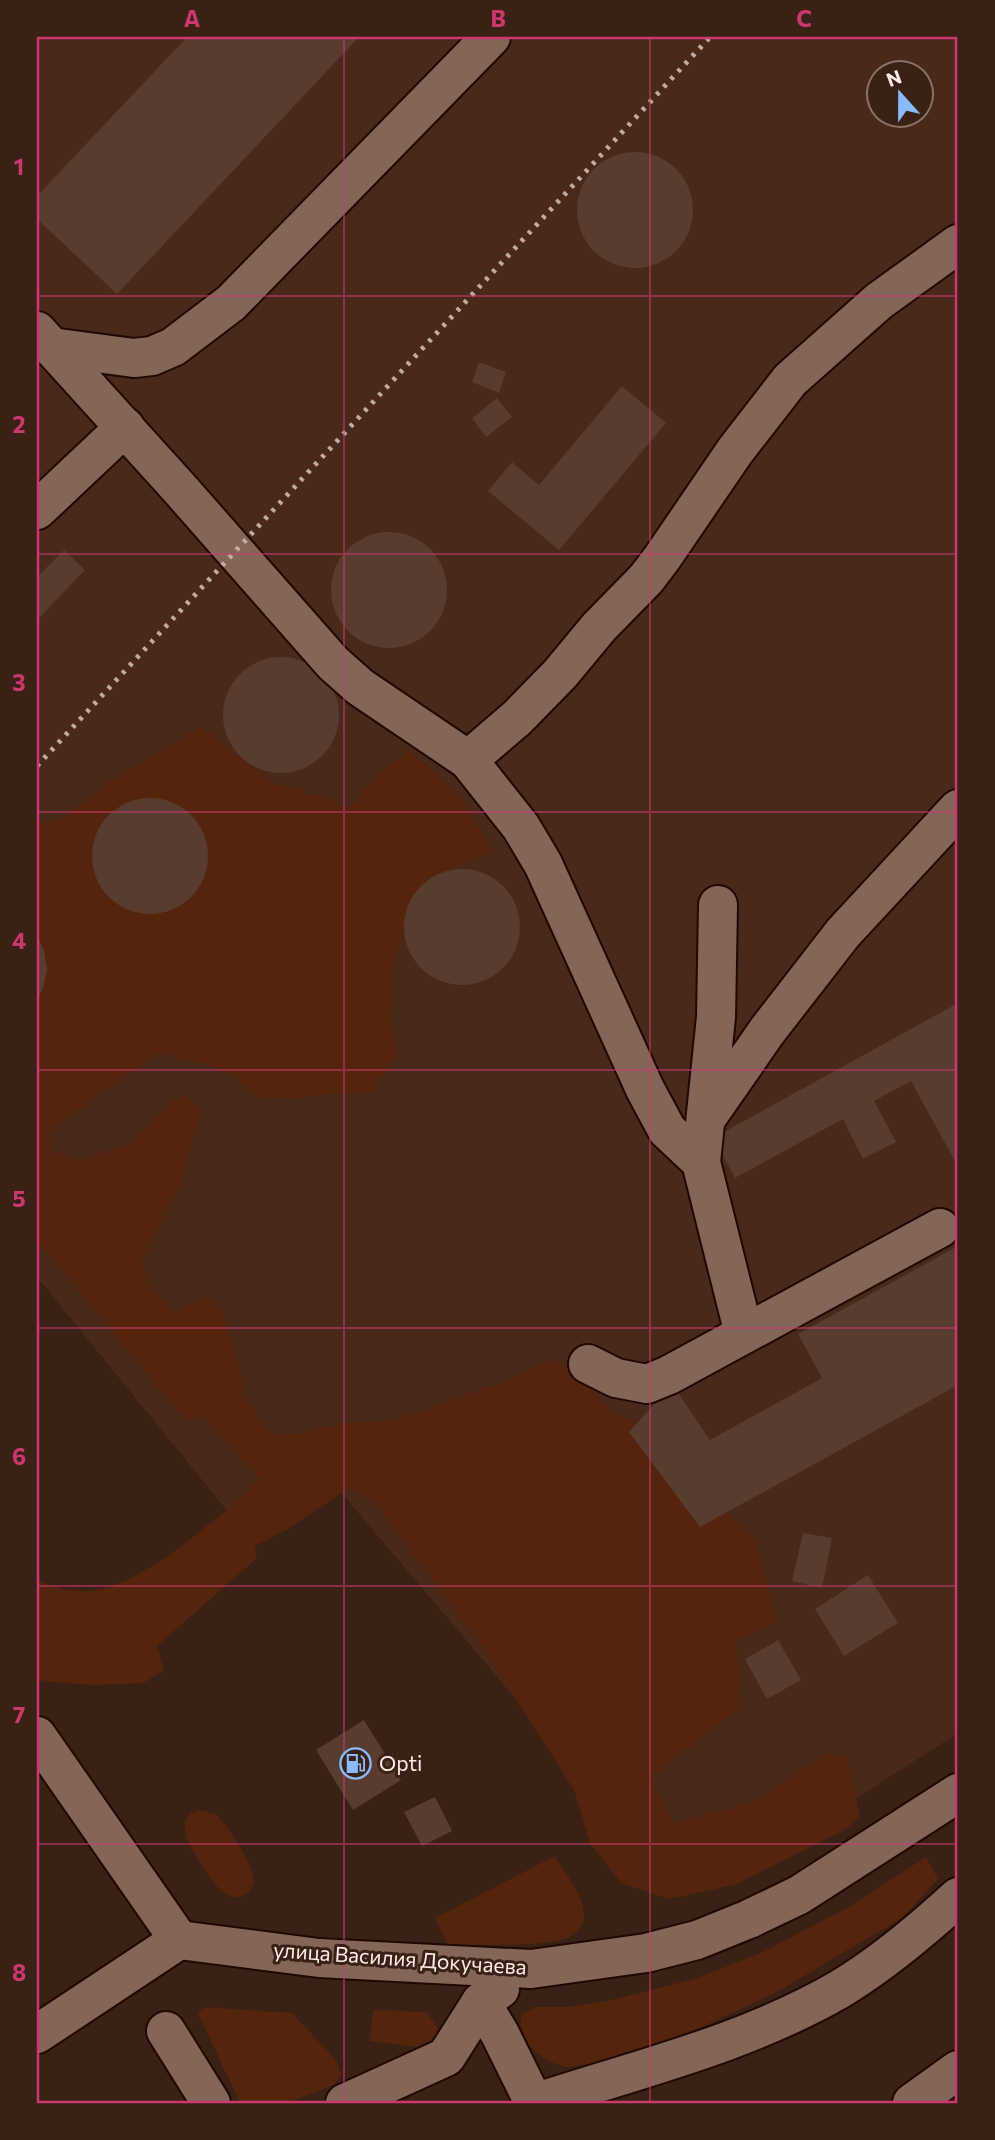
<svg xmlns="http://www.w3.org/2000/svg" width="995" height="2140" viewBox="0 0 995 2140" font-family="Commissioner,sans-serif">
  <rect width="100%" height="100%" fill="#3a2115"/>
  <path fill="#48291a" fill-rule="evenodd" d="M 37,37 L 958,37 L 958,1733 L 776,1850 L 676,1888 L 317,1464 L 233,1518 L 37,1277 ZM 880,74 L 922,74 L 922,116 L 880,116 Z"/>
  <g fill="#54250c">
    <path d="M 201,727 L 272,782 L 350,807 L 381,773 L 409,750 L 464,800 L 492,852 L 430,877 L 413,896 L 392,972 L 390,1020 L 398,1055 L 370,1092 L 318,1095 L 295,1099 L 254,1097 L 228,1071 L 161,1052 L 86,1103 L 49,1134 L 51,1151 L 80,1162 L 132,1142 L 183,1093 L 201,1109 L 180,1184 L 141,1262 L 151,1286 L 173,1313 L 206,1296 L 222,1309 L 237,1360 L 245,1396 L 271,1435 L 308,1433 L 348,1422 L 393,1421 L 504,1382 L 548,1360 L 568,1367 L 619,1417 L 657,1424 L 691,1479 L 755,1539 L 777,1622 L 735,1641 L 740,1670 L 738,1709 L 650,1777 L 673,1824 L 751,1803 L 827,1753 L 848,1760 L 860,1817 L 844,1830 L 734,1885 L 669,1899 L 621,1883 L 590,1843 L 574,1790 L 485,1650 L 375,1503 L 349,1488 L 288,1529 L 255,1546 L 257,1558 L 157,1646 L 164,1670 L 143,1683 L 95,1685 L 43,1681 L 37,1674 L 37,1580 C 54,1586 71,1593 89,1591 C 139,1588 210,1523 249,1491 L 259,1479 L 202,1416 L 185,1420 L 37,1240 L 37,824 L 60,820 L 114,779 Z"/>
    <path d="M 199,1810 L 216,1814 C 228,1827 252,1861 254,1879 C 255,1885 251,1889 247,1893 C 226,1909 208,1874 199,1861 C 191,1847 183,1838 185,1822 L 191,1813 Z"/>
    <path d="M 555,1856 C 565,1873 583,1894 584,1914 C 585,1922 579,1931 571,1936 C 551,1948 474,1944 448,1945 L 435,1918 Z"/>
    <path d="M 926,1857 L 938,1879 L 902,1918 L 775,1993 L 706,2025 L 640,2052 L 602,2062 L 567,2067 L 551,2062 L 538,2054 L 529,2045 L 520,2025 L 522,2014 L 535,2007 L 568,2007 L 613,2000 L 697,1978 L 761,1953 L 849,1907 Z"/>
    <path d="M 205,2007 L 292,2013 L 337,2061 L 341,2074 L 335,2084 L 288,2103 L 240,2103 L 198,2013 Z"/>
    <path d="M 373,2010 L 427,2012 L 439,2031 L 438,2036 L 416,2047 L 370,2041 Z"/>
  </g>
  <g fill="#583c30">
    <path d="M 187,37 L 359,37 L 117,294 L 37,219 L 37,196 Z"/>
    <circle cx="635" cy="210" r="58"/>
    <path d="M 479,362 L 506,372 L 499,393 L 472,382 Z"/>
    <path d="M 622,386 L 666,423 L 559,550 L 488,491 L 512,462 L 539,485 Z"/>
    <path d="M 497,398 L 512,417 L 486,437 L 472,418 Z"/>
    <circle cx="389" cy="590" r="58"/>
    <path d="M 64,550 L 85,570 L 37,620 L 37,577 Z"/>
    <circle cx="281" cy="715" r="58"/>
    <circle cx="150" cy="856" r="58"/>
    <circle cx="462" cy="927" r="58"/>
    <path d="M 37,936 L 44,950 L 47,970 L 43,989 L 37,999 Z"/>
    <path d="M 958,1003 L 958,1167 L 911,1081 L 874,1101 L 896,1142 L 863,1159 L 843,1119 L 735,1178 L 713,1138 Z"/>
    <path d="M 958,1246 L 958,1385 L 700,1527 L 629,1432 L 672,1384 L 710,1440 L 822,1378 L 798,1334 Z"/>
    <path d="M 803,1533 L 832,1538 L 822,1588 L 792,1581 Z"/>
    <path d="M 868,1575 L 898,1623 L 844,1656 L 815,1609 Z"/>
    <path d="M 778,1640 L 801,1680 L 767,1699 L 745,1659 Z"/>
    <path d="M 364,1720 L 401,1780 L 353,1810 L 316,1750 Z"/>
    <path d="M 435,1797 L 452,1831 L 422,1846 L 404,1812 Z"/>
  </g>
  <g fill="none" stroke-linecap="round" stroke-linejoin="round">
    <defs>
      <g id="minor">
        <path d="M 37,331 L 180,489 L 333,663 L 360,687 L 468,760 L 517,718 L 560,674 L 599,627 L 646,579 L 662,558 L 735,451 L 790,380 L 879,301 L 958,244"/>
        <path d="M 51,347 L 134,358 L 152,356 L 173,347 L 231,303 L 491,37"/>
        <path d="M 37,510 L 125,427"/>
        <path d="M 468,760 L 521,827 L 543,864 L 645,1089 L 667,1130 L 701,1162"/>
        <path d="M 718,905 L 716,1017 L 701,1162 L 744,1334"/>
        <path d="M 708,1116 L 767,1031 L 843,933 L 958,809"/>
        <path d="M 588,1364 L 616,1378 L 647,1384 L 669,1375 L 940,1228"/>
        <path d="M 37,1736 L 179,1940"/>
        <path d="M 179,1940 L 319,1958 L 531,1969 L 646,1953 L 697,1940 L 749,1919 L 799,1895 L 958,1793"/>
        <path d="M 481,2002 L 500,2034 L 534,2103 C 638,2069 745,2044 840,1989 C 883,1963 921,1931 958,1897"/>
        <path d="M 166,2031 L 211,2103"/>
        <path d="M 37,2034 L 179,1940"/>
        <path d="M 345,2103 L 446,2057 L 481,2002 L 500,1989"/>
        <path d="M 912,2103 L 958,2070"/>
      </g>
    </defs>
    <use href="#minor" stroke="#200902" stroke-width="42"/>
    <use href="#minor" stroke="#846659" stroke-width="38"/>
    <path stroke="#c1aca3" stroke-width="5" stroke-dasharray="3.5 7" stroke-linecap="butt" d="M 37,766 L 710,37"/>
  </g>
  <path fill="none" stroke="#cb3870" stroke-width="2" stroke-opacity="0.55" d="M 344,37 L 344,2103M 650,37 L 650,2103M 37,296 L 958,296M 37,554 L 958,554M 37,812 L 958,812M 37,1070 L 958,1070M 37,1328 L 958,1328M 37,1586 L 958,1586M 37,1844 L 958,1844"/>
  <defs>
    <symbol id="fuel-ring" viewBox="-11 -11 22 22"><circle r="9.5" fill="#3a2115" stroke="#88bafc" stroke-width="1.5"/><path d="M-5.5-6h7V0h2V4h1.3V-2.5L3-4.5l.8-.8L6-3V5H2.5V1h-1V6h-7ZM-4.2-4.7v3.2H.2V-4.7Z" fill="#88bafc"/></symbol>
  </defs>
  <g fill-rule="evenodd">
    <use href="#fuel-ring" x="338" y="1746" width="35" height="35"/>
  </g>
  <g text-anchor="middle" stroke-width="6" stroke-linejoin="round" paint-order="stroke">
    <g font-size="21" fill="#feece4" stroke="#3a2115" text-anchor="start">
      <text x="379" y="1771">Opti</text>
    </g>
    <g font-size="21" fill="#feece4" stroke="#3a2115">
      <text transform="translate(400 1959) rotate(4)" y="7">улица Василия Докучаева</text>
    </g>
  </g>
  <rect width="995" height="2140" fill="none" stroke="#3a2115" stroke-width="77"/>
  <g transform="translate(900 94) rotate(339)"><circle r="33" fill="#3a2115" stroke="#887268" stroke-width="2"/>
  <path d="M0-5L12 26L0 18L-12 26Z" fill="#88bafc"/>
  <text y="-10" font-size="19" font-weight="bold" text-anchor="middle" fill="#feece4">N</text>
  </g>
  <rect x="38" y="38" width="918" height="2064" fill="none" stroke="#cb3870" stroke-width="2.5"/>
  <g font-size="23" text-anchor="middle" font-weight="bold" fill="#cb3870">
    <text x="192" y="27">A</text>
    <text x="498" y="27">B</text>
    <text x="804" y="27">C</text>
    <text x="19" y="175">1</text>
    <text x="19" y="433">2</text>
    <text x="19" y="691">3</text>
    <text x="19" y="949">4</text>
    <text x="19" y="1207">5</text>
    <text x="19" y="1465">6</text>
    <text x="19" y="1723">7</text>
    <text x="19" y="1981">8</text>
  </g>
</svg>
